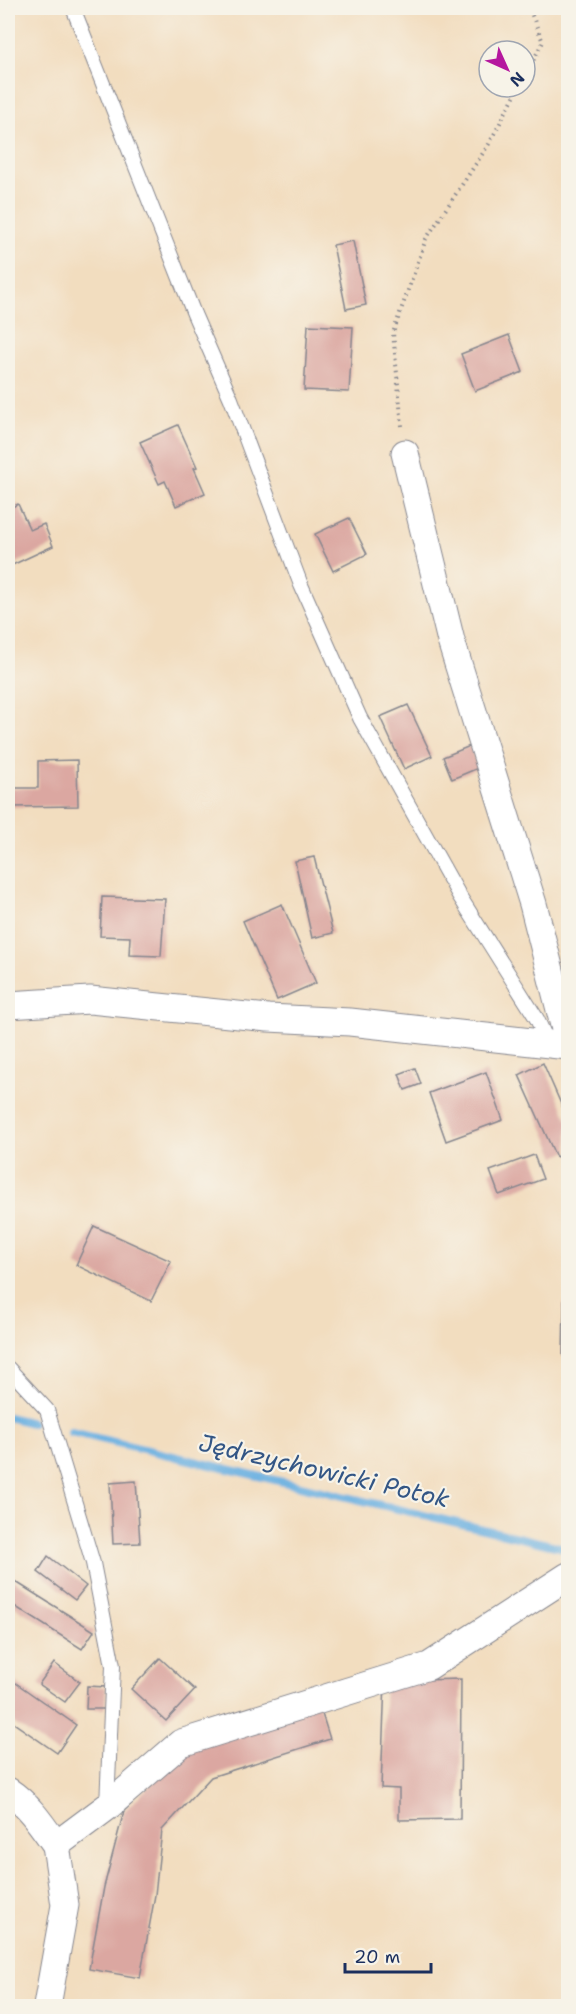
<svg xmlns="http://www.w3.org/2000/svg" width="576" height="2014" viewBox="0 0 576 2014" font-family="'Shantell Sans',sans-serif">
  <rect width="100%" height="100%" fill="#f7f3e8"/>
  <filter id="ink" filterUnits="userSpaceOnUse"><feTurbulence type="fractalNoise" baseFrequency=".0167" numOctaves="2"/><feDisplacementMap in="SourceGraphic" scale="12" xChannelSelector="R" yChannelSelector="G"/><feConvolveMatrix kernelMatrix="1 2 1 2 8 2 1 2 1" color-interpolation-filters="sRGB"/></filter>
  <filter id="wash" filterUnits="userSpaceOnUse"><feTurbulence type="fractalNoise" baseFrequency=".008" numOctaves="4" result="noise"/><feDisplacementMap in="SourceGraphic" scale="24" xChannelSelector="R" yChannelSelector="G"/><feGaussianBlur stdDeviation="1.35" result="paint"/><feColorMatrix in="noise" values="0 0 0 0 0 0 0 0 0 0 0 0 0 0 0 0 0 1.4 0 .05"/><feComposite in="paint" operator="in"/></filter>
  <g filter="url(#wash)">
    <rect width="100%" height="100%" fill="#f2ddbf"/>
    <g fill="none" stroke-linecap="round" stroke-linejoin="round">
      <g stroke="#6bb0e1" stroke-width="8">
        <path d="M 8,1417 L 32,1423"/>
        <path d="M 71,1432 L 568,1549"/>
      </g>
    </g>
    <g id="blocks">
      <g fill="#dba7a1">
        <path d="M 353,241 L 366,305 L 346,309 L 333,245 Z"/>
        <path d="M 308,325 L 353,327 L 349,392 L 304,390 Z"/>
        <path d="M 509,335 L 523,372 L 475,391 L 461,354 Z"/>
        <path d="M 178,425 L 197,467 L 194,468 L 205,493 L 176,506 L 165,481 L 159,484 L 140,442 Z"/>
        <path d="M 18,504 L 30,530 L 44,524 L 53,546 L 8,567 L 8,509 Z"/>
        <path d="M 349,518 L 367,554 L 333,571 L 315,534 Z"/>
        <path d="M 408,705 L 432,756 L 404,769 L 380,717 Z"/>
        <path d="M 470,746 L 478,768 L 452,779 L 443,757 Z"/>
        <path d="M 77,760 L 78,806 L 9,807 L 9,788 L 38,788 L 38,761 Z"/>
        <path d="M 314,857 L 333,933 L 312,938 L 295,861 Z"/>
        <path d="M 102,897 L 165,899 L 161,956 L 129,955 L 130,937 L 100,936 Z"/>
        <path d="M 282,904 L 316,983 L 277,1000 L 243,921 Z"/>
        <path d="M 543,1063 L 568,1120 L 568,1151 L 556,1157 L 519,1075 Z"/>
        <path d="M 415,1068 L 421,1084 L 405,1090 L 399,1074 Z"/>
        <path d="M 486,1072 L 503,1120 L 446,1141 L 429,1093 Z"/>
        <path d="M 534,1155 L 543,1179 L 499,1195 L 490,1171 Z"/>
        <path d="M 94,1226 L 171,1261 L 151,1301 L 76,1265 Z"/>
        <path d="M 564,1301 L 568,1301 L 568,1356 L 563,1356 Z"/>
        <path d="M 136,1481 L 140,1543 L 113,1544 L 110,1483 Z"/>
        <path d="M 48,1556 L 86,1586 L 75,1600 L 38,1572 Z"/>
        <path d="M 8,1577 L 94,1631 L 82,1649 L 8,1602 Z"/>
        <path d="M 160,1658 L 195,1690 L 166,1721 L 131,1689 Z"/>
        <path d="M 54,1663 L 80,1682 L 65,1702 L 39,1684 Z"/>
        <path d="M 461,1679 L 460,1819 L 399,1820 L 399,1789 L 381,1788 L 385,1681 Z"/>
        <path d="M 13,1681 L 76,1725 L 57,1753 L 8,1719 L 8,1689 Z"/>
        <path d="M 87,1686 L 106,1687 L 105,1709 L 86,1709 Z"/>
        <path d="M 318,1701 L 330,1739 L 211,1777 L 162,1830 L 155,1895 L 140,1978 L 89,1969 L 104,1887 L 124,1811 L 194,1743 Z"/>
      </g>
    </g>
  </g>
  <g filter="url(#ink)">
    <use href="#blocks" fill-opacity="0" stroke="#86868e" stroke-width="1.5"/>
    <g fill="none" stroke-linecap="round" stroke-linejoin="round">
      <defs>
        <g id="service">
          <path d="M 73,8 L 194,314 L 231,399 L 301,585 L 360,718 L 460,897 L 537,1019 L 549,1045"/>
          <path d="M 8,1368 L 47,1410 L 93,1563 L 113,1666 L 107,1805"/>
        </g>
        <g id="minor">
          <path d="M 405,453 L 451,641 L 533,904 L 568,1041"/>
          <path d="M 8,1005 L 90,1000 L 268,1018 L 350,1022 L 568,1046"/>
          <path d="M 8,1791 C 28,1804 42,1825 56,1845"/>
          <path d="M 47,2006 L 65,1905 L 56,1845 L 107,1807 L 181,1743 L 429,1666 L 568,1576"/>
        </g>
      </defs>
      <use href="#service" stroke="#86868e" stroke-width="16"/>
      <use href="#minor" stroke="#86868e" stroke-width="29"/>
      <g stroke="#86868e" stroke-width="4" stroke-dasharray="1.5 4.5" stroke-linecap="butt">
        <path d="M 525,76 L 543,42 L 529,8"/>
        <path d="M 402,426 L 393,333 L 426,239 L 489,144 L 519,87"/>
      </g>
      <use href="#service" stroke="#fff" stroke-width="14"/>
      <use href="#minor" stroke="#fff" stroke-width="27"/>
    </g>
  </g>
  <g text-anchor="middle" stroke-width="4.5" stroke-linejoin="round" paint-order="stroke">
    <g font-size="24" font-style="italic" fill="#335685" stroke="#f7f3e8">
      <text transform="translate(324 1471) rotate(13)" y="8">Jędrzychowicki Potok</text>
    </g>
  </g>
  <rect width="576" height="2014" fill="none" stroke="#f7f3e8" stroke-width="30"/>
  <g transform="translate(507 69) rotate(135)"><circle r="28" fill="#f7f3e8" stroke="#9fa5b1" stroke-width="1.5"/>
  <path d="M0-4.5L10 22L0 15L-10 22Z" fill="#b5179e"/>
  <text y="-9" font-size="16" font-weight="bold" text-anchor="middle" fill="#1b2f5e">N</text>
  </g>
  <path d="M345 1963v9h86v-9" fill="none" stroke="#1b2f5e" stroke-width="3"/>
  <text x="354" y="1963" font-size="18" fill="#1b2f5e" stroke="#f7f3e8" stroke-width="4.5" paint-order="stroke">20 m</text>
</svg>
